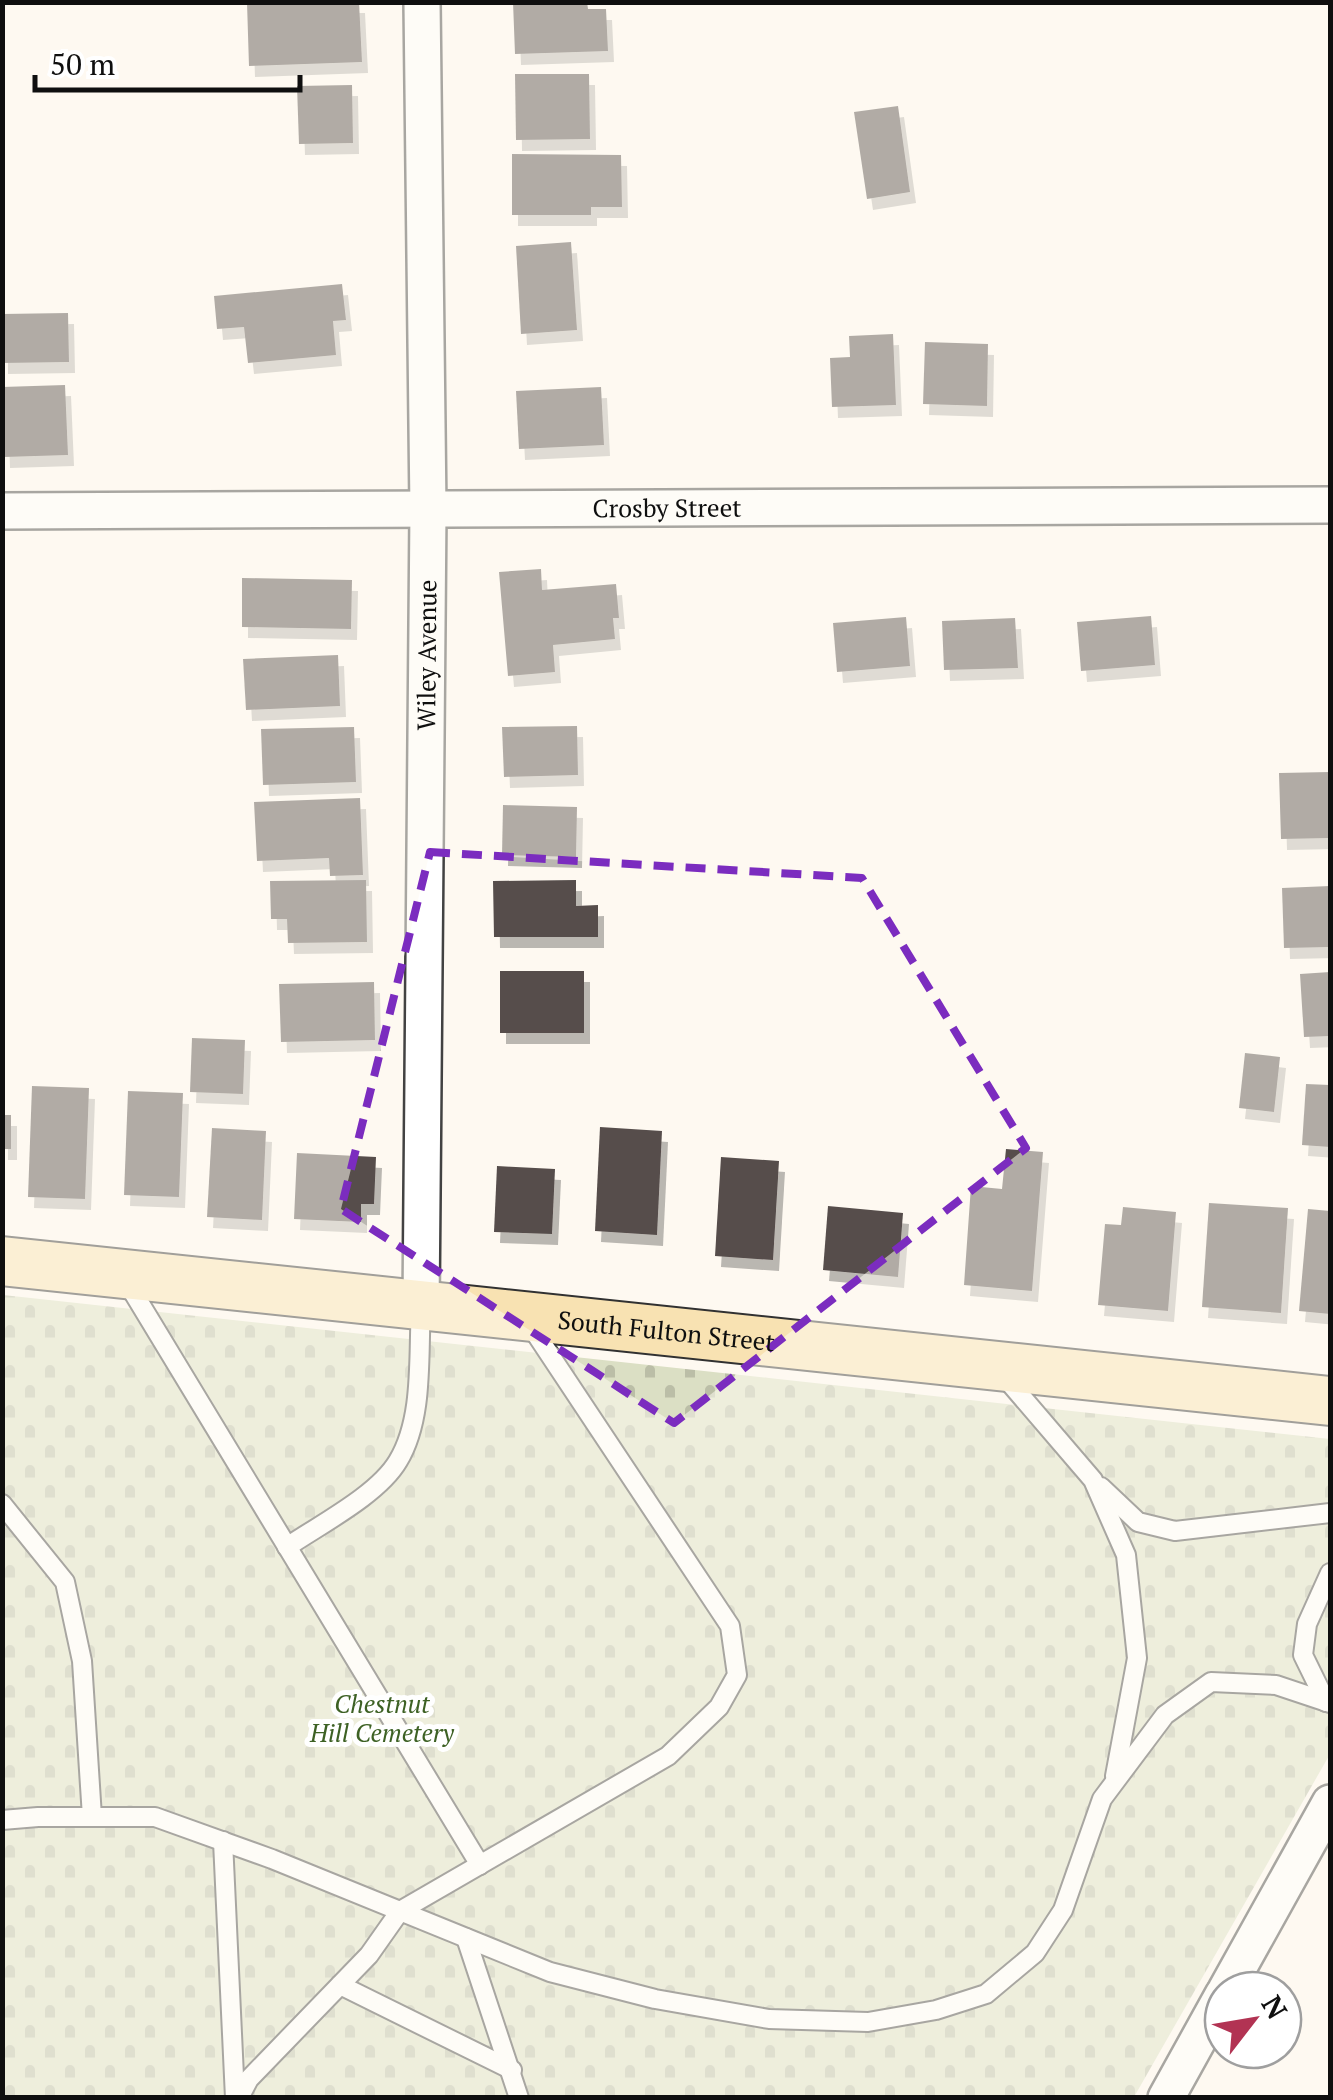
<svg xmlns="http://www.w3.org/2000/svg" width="1333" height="2100" viewBox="0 0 1333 2100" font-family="'PT Serif',serif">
  <defs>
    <pattern id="cemetery-stones" width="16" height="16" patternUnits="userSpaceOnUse" patternTransform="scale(2.5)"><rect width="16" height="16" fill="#dbdfc4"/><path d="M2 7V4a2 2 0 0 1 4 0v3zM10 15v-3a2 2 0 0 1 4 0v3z" fill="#bbbea7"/></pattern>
    <filter id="shadow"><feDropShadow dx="6" dy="11" stdDeviation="0" flood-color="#0004"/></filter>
  </defs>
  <rect width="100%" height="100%" fill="#fef9f1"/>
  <path fill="url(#cemetery-stones)" d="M 3,1295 L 1330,1439 L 1330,1754 L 1134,2097 L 3,2098 Z"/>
  <g fill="#564e4c" filter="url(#shadow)">
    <path d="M 359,2 L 362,62 L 249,66 L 247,3 Z"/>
    <path d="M 513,2 L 587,2 L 588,9 L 606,9 L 608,51 L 515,54 Z"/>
    <path d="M 515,74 L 589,74 L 590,139 L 516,140 Z"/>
    <path d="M 352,85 L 353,143 L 299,144 L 297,86 Z"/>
    <path d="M 898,106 L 910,192 L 867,199 L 854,112 Z"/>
    <path d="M 512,154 L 621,155 L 622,207 L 591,207 L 591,215 L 512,215 Z"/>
    <path d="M 571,242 L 577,330 L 521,334 L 516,246 Z"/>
    <path d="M 342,284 L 346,320 L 333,321 L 336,355 L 248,363 L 244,327 L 217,329 L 214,296 Z"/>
    <path d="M 68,313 L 69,362 L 2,363 L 2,314 Z"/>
    <path d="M 893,334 L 896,405 L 832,407 L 830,358 L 850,357 L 849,336 Z"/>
    <path d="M 925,342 L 988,344 L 987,406 L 923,404 Z"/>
    <path d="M 65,385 L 68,455 L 4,457 L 2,387 Z"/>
    <path d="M 601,387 L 604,445 L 519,449 L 516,391 Z"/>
    <path d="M 541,569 L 542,590 L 616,584 L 619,618 L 613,618 L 615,639 L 553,645 L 555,672 L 508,676 L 499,572 Z"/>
    <path d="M 242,578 L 352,580 L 351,629 L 242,627 Z"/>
    <path d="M 1151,616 L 1155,665 L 1081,671 L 1077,622 Z"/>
    <path d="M 906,617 L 910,666 L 837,672 L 833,623 Z"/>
    <path d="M 1015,618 L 1018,668 L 944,670 L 942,621 Z"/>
    <path d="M 338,655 L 340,706 L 246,710 L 243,659 Z"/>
    <path d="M 577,726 L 578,775 L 504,777 L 502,727 Z"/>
    <path d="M 354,727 L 356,782 L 263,785 L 261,729 Z"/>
    <path d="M 1330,772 L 1330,838 L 1281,839 L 1279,773 Z"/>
    <path d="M 360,798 L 363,875 L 330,876 L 329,858 L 257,861 L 254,802 Z"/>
    <path d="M 503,805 L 577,807 L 576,857 L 502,855 Z"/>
    <path d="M 366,880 L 367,942 L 288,943 L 287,919 L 271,919 L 270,881 Z"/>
    <path d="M 576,880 L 576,906 L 598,905 L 598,937 L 494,937 L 493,881 Z"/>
    <path d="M 1330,886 L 1330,947 L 1284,948 L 1282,888 Z"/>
    <rect x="500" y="971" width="84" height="62"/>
    <path d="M 1330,972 L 1330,1036 L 1304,1037 L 1300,974 Z"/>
    <path d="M 374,982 L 375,1040 L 281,1042 L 279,984 Z"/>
    <path d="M 192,1038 L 245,1040 L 243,1094 L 190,1092 Z"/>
    <path d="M 1245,1053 L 1280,1057 L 1274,1112 L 1239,1108 Z"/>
    <path d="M 1306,1084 L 1330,1085 L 1330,1147 L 1302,1145 Z"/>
    <path d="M 32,1086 L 89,1088 L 85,1199 L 28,1197 Z"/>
    <path d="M 128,1091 L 183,1093 L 179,1197 L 124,1195 Z"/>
    <rect x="2" y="1115" width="9" height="34"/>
    <path d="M 600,1127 L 662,1131 L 657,1235 L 595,1231 Z"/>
    <path d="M 212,1128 L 266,1131 L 262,1220 L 207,1217 Z"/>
    <path d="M 1006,1149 L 1043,1152 L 1032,1291 L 964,1285 L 971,1186 L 1002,1189 Z"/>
    <path d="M 297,1153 L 376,1157 L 374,1204 L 361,1204 L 361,1222 L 294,1219 Z"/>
    <path d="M 721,1157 L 779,1161 L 773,1260 L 715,1256 Z"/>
    <path d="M 497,1166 L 555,1169 L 552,1234 L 494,1232 Z"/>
    <path d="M 1209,1203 L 1288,1208 L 1281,1313 L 1202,1307 Z"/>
    <path d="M 828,1206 L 903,1213 L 898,1277 L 823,1270 Z"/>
    <path d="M 1123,1207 L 1176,1212 L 1168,1311 L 1098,1305 L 1105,1224 L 1121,1225 Z"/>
    <path d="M 1308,1209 L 1330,1211 L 1330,1314 L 1299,1311 Z"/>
  </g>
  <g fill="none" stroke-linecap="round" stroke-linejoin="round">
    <defs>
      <g id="lane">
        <path d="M 125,1279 L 480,1865"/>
        <path d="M 1003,1375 L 1093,1480 L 1126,1555 L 1137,1658 L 1115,1776"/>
        <path d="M 1101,1487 L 1138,1522 L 1175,1531 L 1330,1513"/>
        <path d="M 2,1504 L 65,1582 L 82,1661 L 92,1817"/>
        <path d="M 287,1547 C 319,1525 378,1495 398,1461 C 424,1418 418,1356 421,1308"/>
        <path d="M 1326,1702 L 1303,1655 L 1307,1624 L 1330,1573"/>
        <path d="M 2,1820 L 38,1817 L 155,1817 L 272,1859 L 550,1972 L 655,1999 L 769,2019 L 868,2022 L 936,2010 L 986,1994 L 1035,1953 L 1063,1910 L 1102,1799 L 1165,1715 L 1211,1682 L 1276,1685 L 1330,1703"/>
        <path d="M 223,1841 L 235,2098"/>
        <path d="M 466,1938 L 519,2098"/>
        <path d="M 340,1985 L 512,2070"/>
        <path d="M 239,2098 L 249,2079 L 369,1955 L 400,1911 L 668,1756 L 719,1707 L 737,1675 L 730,1626 L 528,1322"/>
      </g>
      <g id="street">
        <path id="s1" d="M 2,511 L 1330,505"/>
        <path id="s2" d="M 421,1307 L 428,510 L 422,2"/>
        <path d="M 1226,1990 L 1330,1803"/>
        <path d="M 1166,2098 L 1223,1995"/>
      </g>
      <g id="secondary">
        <path id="s3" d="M 2,1261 L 1330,1401"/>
      </g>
    </defs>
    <use href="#lane" stroke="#424242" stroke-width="22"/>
    <use href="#street" stroke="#424242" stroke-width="40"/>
    <use href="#secondary" stroke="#313131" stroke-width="52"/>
    <use href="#lane" stroke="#fff" stroke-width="18"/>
    <use href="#street" stroke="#fff" stroke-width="35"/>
    <use href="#secondary" stroke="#f8e2b2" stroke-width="48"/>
  </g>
  <path d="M0 0H1333V2100H0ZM 430,852 L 862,878 L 1026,1148 L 674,1423 L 341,1209 Z" fill="#fef9f1" fill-opacity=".55" fill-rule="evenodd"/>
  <path fill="none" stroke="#7b2cbf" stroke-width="8" stroke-dasharray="20 12" stroke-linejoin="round" d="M 430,852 L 862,878 L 1026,1148 L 674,1423 L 341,1209 Z"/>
  <g text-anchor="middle" stroke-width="10" stroke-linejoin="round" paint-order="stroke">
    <g font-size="25" fill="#0f0f0f" stroke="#fff">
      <text dy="9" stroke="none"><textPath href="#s1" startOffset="665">Crosby Street</textPath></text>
      <text dy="9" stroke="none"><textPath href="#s2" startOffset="652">Wiley Avenue</textPath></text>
      <text dy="9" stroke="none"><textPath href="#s3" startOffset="668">South Fulton Street</textPath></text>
    </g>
    <g font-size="25" font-style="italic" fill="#3d6124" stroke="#fff">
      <text x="382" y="1713">Chestnut<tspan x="382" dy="29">Hill Cemetery</tspan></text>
    </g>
  </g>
  <rect width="1333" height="2100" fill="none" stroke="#0f0f0f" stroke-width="10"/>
  <g transform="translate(1253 2020) rotate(59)"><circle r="48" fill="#ffffff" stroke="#9f9f9f" stroke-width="2.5"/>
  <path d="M0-8L18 38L0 25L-18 38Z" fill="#b23353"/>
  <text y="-15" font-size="28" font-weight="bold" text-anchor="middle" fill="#0f0f0f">N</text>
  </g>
  <path d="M35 75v15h265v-15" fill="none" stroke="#0f0f0f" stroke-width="5"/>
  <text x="50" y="75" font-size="30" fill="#0f0f0f" stroke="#ffffff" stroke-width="8" paint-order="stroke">50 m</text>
</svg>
